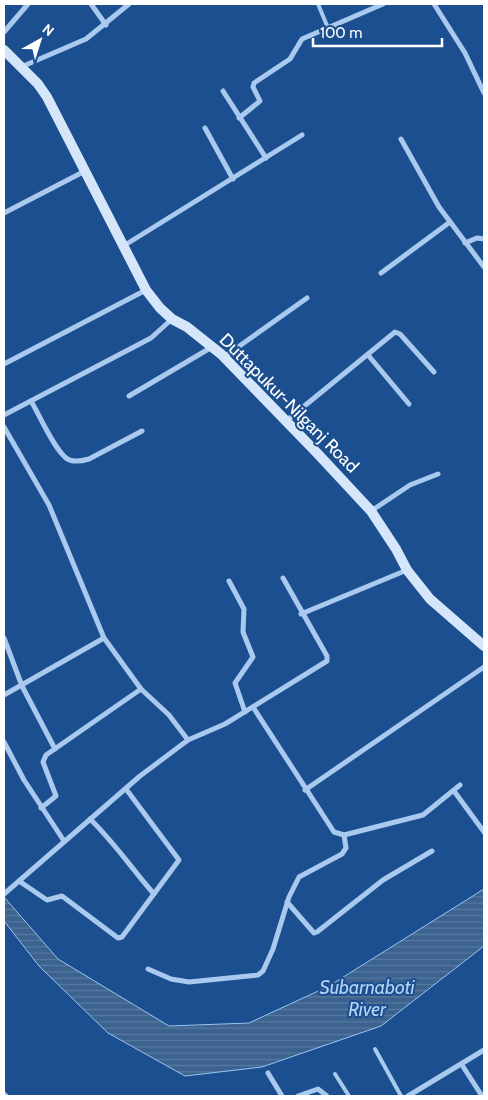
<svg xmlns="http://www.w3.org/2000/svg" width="488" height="1100" viewBox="0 0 488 1100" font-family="Cabin,sans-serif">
  <defs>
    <pattern id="water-rules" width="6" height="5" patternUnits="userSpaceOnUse" patternTransform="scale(1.25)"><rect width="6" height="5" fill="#3c6290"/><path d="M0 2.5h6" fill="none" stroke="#597aa1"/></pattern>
  </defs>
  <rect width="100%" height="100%" fill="#1b4f8f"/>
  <path fill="url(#water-rules)" stroke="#9cc4f0" d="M 484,889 L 484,946 L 381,1026 L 262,1067 L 185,1076 L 108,1033 L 39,966 L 4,921 L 4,897 L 58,959 L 169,1026 L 249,1023 L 329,986 Z"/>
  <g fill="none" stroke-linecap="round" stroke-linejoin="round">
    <g stroke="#a9c9ee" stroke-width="4">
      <path d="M 318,4 L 328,28"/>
      <path d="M 375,1049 L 401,1096"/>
      <path d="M 335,1074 L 349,1096"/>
    </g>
    <g stroke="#a9c9ee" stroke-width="5">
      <path d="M 91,4 L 106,25"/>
      <path d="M 434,4 L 465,53 L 484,93"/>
      <path d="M 4,32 L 28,4"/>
      <path d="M 21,67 L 86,39 L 129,4"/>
      <path d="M 223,91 L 266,158"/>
      <path d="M 239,118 L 260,101 L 253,87 L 254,83 L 290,59 L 302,39 L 383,4"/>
      <path d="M 205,128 L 233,179"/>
      <path d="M 401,139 L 439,207 L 484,267"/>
      <path d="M 4,213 L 85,171"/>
      <path d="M 465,243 L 477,238 L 484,239"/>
      <path d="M 125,245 L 302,135"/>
      <path d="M 381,273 L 450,222"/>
      <path d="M 368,355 L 409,404"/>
      <path d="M 224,357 L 307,298"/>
      <path d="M 4,364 L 146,290"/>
      <path d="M 129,396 L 212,347"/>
      <path d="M 31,401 C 40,416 53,447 66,458 C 72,463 82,461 89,459 L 142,431"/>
      <path d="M 4,415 L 151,338 L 172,319"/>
      <path d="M 286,421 L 395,332 L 400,334 L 434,372"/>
      <path d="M 4,427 L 49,505 L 104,638 L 141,689 L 169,715 L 188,740"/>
      <path d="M 371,511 L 410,485 L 438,474"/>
      <path d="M 229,581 L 244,609 L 243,632 L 253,657 L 235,683 L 245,712"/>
      <path d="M 301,614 L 407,570"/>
      <path d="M 4,638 L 22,686 L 55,749"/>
      <path d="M 4,695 L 104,638"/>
      <path d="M 253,707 L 334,832 L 344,835 L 423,815 L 460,785"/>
      <path d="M 4,742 L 24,780 L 64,841"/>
      <path d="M 305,790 L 484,667"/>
      <path d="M 454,791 L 484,832"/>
      <path d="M 41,808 L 56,796 L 43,762 L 46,755 L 141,689"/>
      <path d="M 90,819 C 114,842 132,869 154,894"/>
      <path d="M 19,881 L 47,900 L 62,896 L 118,938 L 122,937 L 179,860 L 126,789"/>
      <path d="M 4,894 L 140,776 L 188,740 L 225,724 L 327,661 L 327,656 L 283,578"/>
      <path d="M 287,902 L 314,933 L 317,932 L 383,880 L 432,851"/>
      <path d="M 148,969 L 171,979 L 189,982 L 258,975 L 263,971 L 273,949 L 289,897 L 299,877 L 342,854 L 346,848 L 344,835"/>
      <path d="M 462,1065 L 482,1096"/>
      <path d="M 268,1073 L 282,1096"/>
      <path d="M 4,1094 L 6,1096"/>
      <path d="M 298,1096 L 318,1089 L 327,1096"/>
      <path d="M 408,1096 L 484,1050"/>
    </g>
    <path stroke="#d6e6fa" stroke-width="10" d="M 4,50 L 38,84 L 47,97 L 146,290 L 160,308 L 172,319 L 187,327 L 221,354 L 317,453 L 371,511 L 396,549 L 407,570 L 430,599 L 484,646"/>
  </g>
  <g text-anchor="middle" stroke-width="4" stroke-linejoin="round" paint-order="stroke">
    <g font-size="18" fill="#fff" stroke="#1b4f8f">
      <text transform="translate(289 403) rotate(45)" y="6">Duttapukur-Nilganj Road</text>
    </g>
    <g font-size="19" font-style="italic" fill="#b5d3f5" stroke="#1b4f8f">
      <text x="367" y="994">Subarnaboti<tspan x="367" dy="22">River</tspan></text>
    </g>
  </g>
  <rect width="488" height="1100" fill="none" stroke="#ffffff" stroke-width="10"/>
  <g transform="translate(40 40) rotate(39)" stroke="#1b4f8f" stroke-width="4" paint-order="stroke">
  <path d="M0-4L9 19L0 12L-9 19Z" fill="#ffffff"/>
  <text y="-8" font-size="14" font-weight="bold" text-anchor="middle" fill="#ffffff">N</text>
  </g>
  <path d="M313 38v8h129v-8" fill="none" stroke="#ffffff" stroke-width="2.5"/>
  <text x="320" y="38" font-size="15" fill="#ffffff" stroke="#1b4f8f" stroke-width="4" paint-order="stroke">100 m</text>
</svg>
